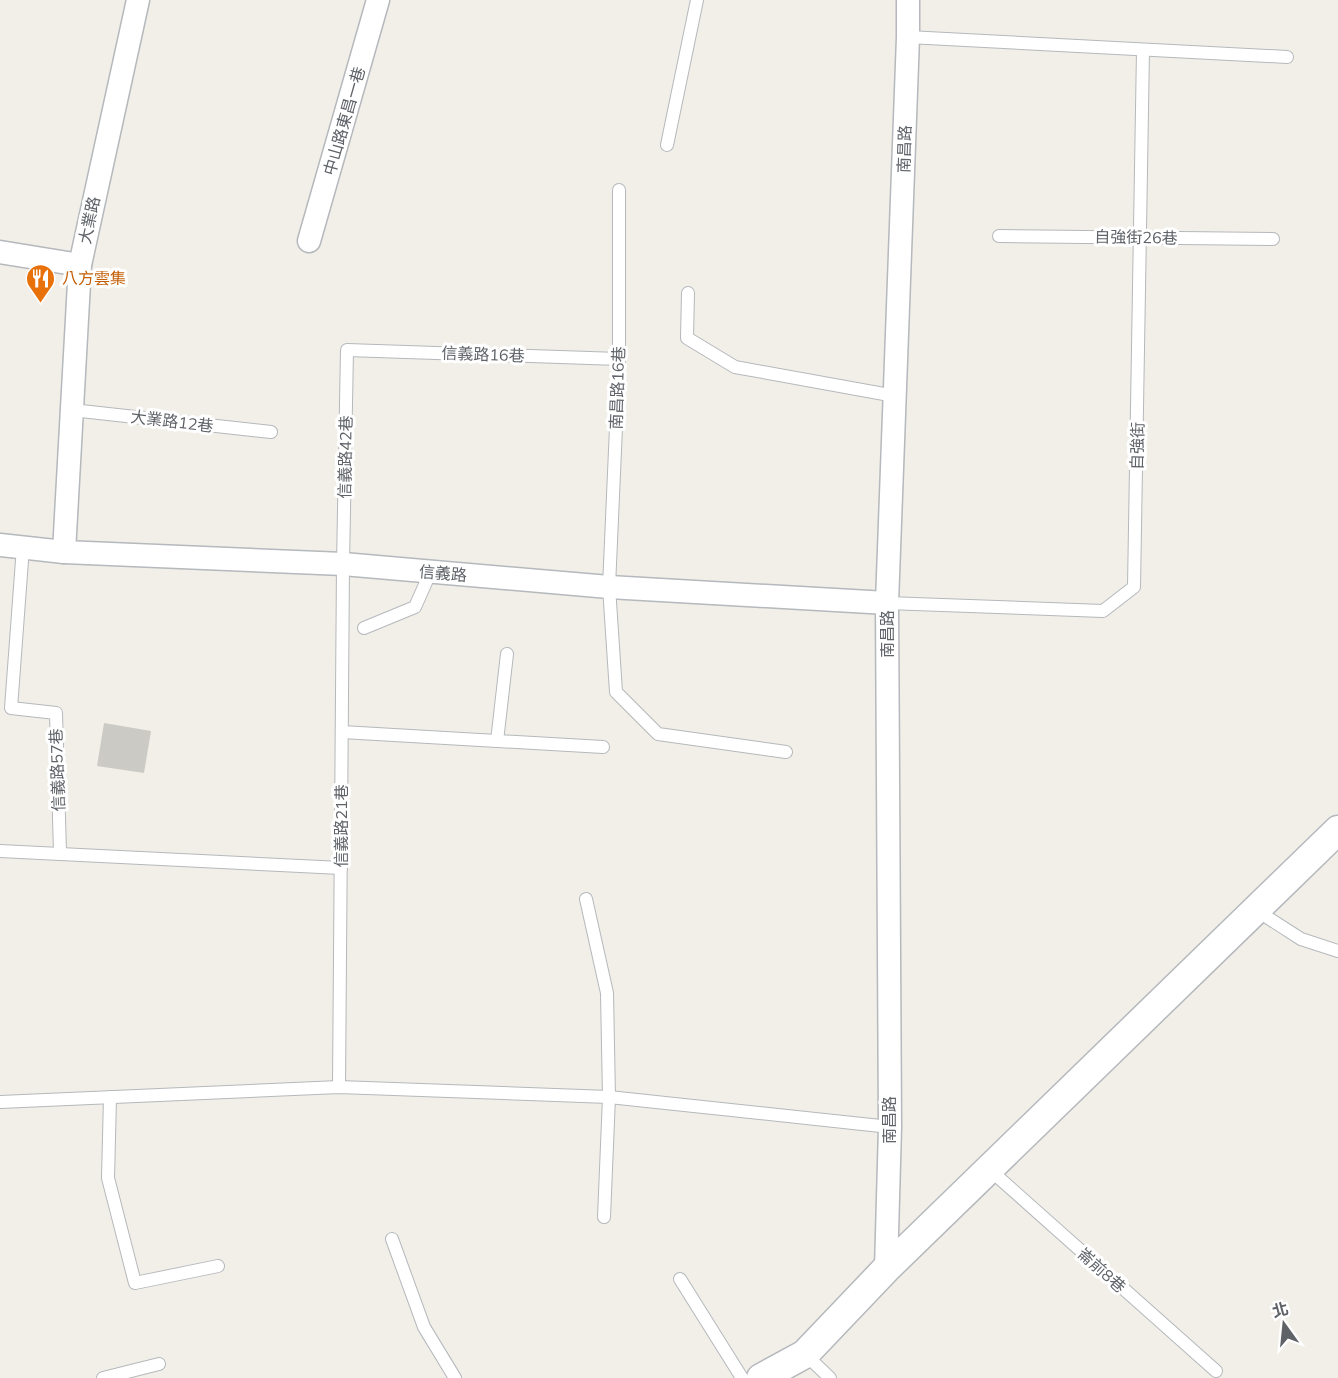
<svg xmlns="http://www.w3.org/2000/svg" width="1338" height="1378" viewBox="0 0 1338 1378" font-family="Mulish,'Noto Sans TC',sans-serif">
  <rect width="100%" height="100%" fill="#f1efe8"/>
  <path fill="#cccac5" d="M 104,723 L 151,731 L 144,773 L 97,766 Z"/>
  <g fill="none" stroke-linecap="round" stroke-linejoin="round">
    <defs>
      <g id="service">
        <path d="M 908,37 L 1287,57"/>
        <path d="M 667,145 L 697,0"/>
        <path d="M 619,190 L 619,359 L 609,587 L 616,692 L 658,734 L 786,752"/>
        <path d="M 999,236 L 1273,239"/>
        <path d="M 688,293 L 687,338 L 735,367 L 895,396"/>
        <path d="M 72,410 L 271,432"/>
        <path d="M 23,547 L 11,708 L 56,713 L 60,852"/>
        <path d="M 887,603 L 1103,611 L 1134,587 L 1143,50"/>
        <path d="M 364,628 L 415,607 L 431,571"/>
        <path d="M 342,732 L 603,747"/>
        <path d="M 497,741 L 507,654"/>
        <path d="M 0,851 L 341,868"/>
        <path d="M 586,899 L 607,993 L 609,1097 L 604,1217"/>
        <path d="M 1256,910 L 1301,939 L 1338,951"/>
        <path d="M 339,1087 L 343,564 L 347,350 L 619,359"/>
        <path d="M 110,1097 L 108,1178 L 135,1283 L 218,1266"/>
        <path d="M 0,1102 L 339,1087 L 609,1097 L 890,1127"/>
        <path d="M 989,1169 L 1216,1371"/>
        <path d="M 392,1239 L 424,1327 L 455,1378"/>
        <path d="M 680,1279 L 742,1378"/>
        <path d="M 805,1354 L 830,1378"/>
        <path d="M 103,1378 L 159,1364"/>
      </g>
      <g id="minor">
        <path d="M 309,241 L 378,0"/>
        <path d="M 0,252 L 80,265"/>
        <path d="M 0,545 L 64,552 L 343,564 L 609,587 L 887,603"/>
        <path d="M 64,552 L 80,265 L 138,0"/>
        <path d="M 886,1269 L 890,1127 L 887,603 L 908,37 L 908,0"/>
      </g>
      <path id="tertiary" d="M 761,1378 L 805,1354 L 886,1269 L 1338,830"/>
    </defs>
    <use href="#service" stroke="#b5b8bc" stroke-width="14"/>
    <use href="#minor" stroke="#b5b8bc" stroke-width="25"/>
    <use href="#tertiary" stroke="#b5b8bc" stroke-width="31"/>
    <use href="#service" stroke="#fff" stroke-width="12"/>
    <use href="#minor" stroke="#fff" stroke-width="22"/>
    <use href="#tertiary" stroke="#fff" stroke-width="28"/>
  </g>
  <defs>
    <symbol id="restaurant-pin" viewBox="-11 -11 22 30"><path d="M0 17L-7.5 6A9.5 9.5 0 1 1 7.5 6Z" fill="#e8710a" stroke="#fff"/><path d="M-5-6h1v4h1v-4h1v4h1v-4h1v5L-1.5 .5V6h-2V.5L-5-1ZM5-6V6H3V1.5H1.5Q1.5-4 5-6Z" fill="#fff"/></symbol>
  </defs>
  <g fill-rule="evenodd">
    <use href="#restaurant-pin" x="24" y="262" width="33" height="45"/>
  </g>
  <g text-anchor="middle" stroke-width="6" stroke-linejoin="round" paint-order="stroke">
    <g font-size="16" fill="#5f6368" stroke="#fff">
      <text transform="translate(344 121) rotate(-74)" y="6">中山路東昌一巷</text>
      <text transform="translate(904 149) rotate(-88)" y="6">南昌路</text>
      <text transform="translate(89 220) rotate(-78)" y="6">大業路</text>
      <text transform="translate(1136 237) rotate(1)" y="6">自強街26巷</text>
      <text transform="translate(483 354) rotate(2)" y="6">信義路16巷</text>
      <text transform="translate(617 388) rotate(-88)" y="6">南昌路16巷</text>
      <text transform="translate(172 421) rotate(7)" y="6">大業路12巷</text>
      <text transform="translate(1137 446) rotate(-89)" y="6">自強街</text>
      <text transform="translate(345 457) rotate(-89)" y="6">信義路42巷</text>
      <text transform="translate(443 573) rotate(5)" y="6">信義路</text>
      <text transform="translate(887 634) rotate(-90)" y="6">南昌路</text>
      <text transform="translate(57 770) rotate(-92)" y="6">信義路57巷</text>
      <text transform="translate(341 826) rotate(-90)" y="6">信義路21巷</text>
      <text transform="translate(889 1120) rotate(-90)" y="6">南昌路</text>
      <text transform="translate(1102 1270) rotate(42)" y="6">崙前8巷</text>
    </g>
    <g font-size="16" fill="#c56008" stroke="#fff" text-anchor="start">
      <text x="62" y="284">八方雲集</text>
    </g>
  </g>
  <g transform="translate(1284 1324) rotate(345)" stroke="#ffffff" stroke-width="4.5" paint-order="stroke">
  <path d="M0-4.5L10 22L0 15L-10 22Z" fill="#5f6368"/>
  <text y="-9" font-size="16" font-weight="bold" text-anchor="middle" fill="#5f6368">北</text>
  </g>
</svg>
